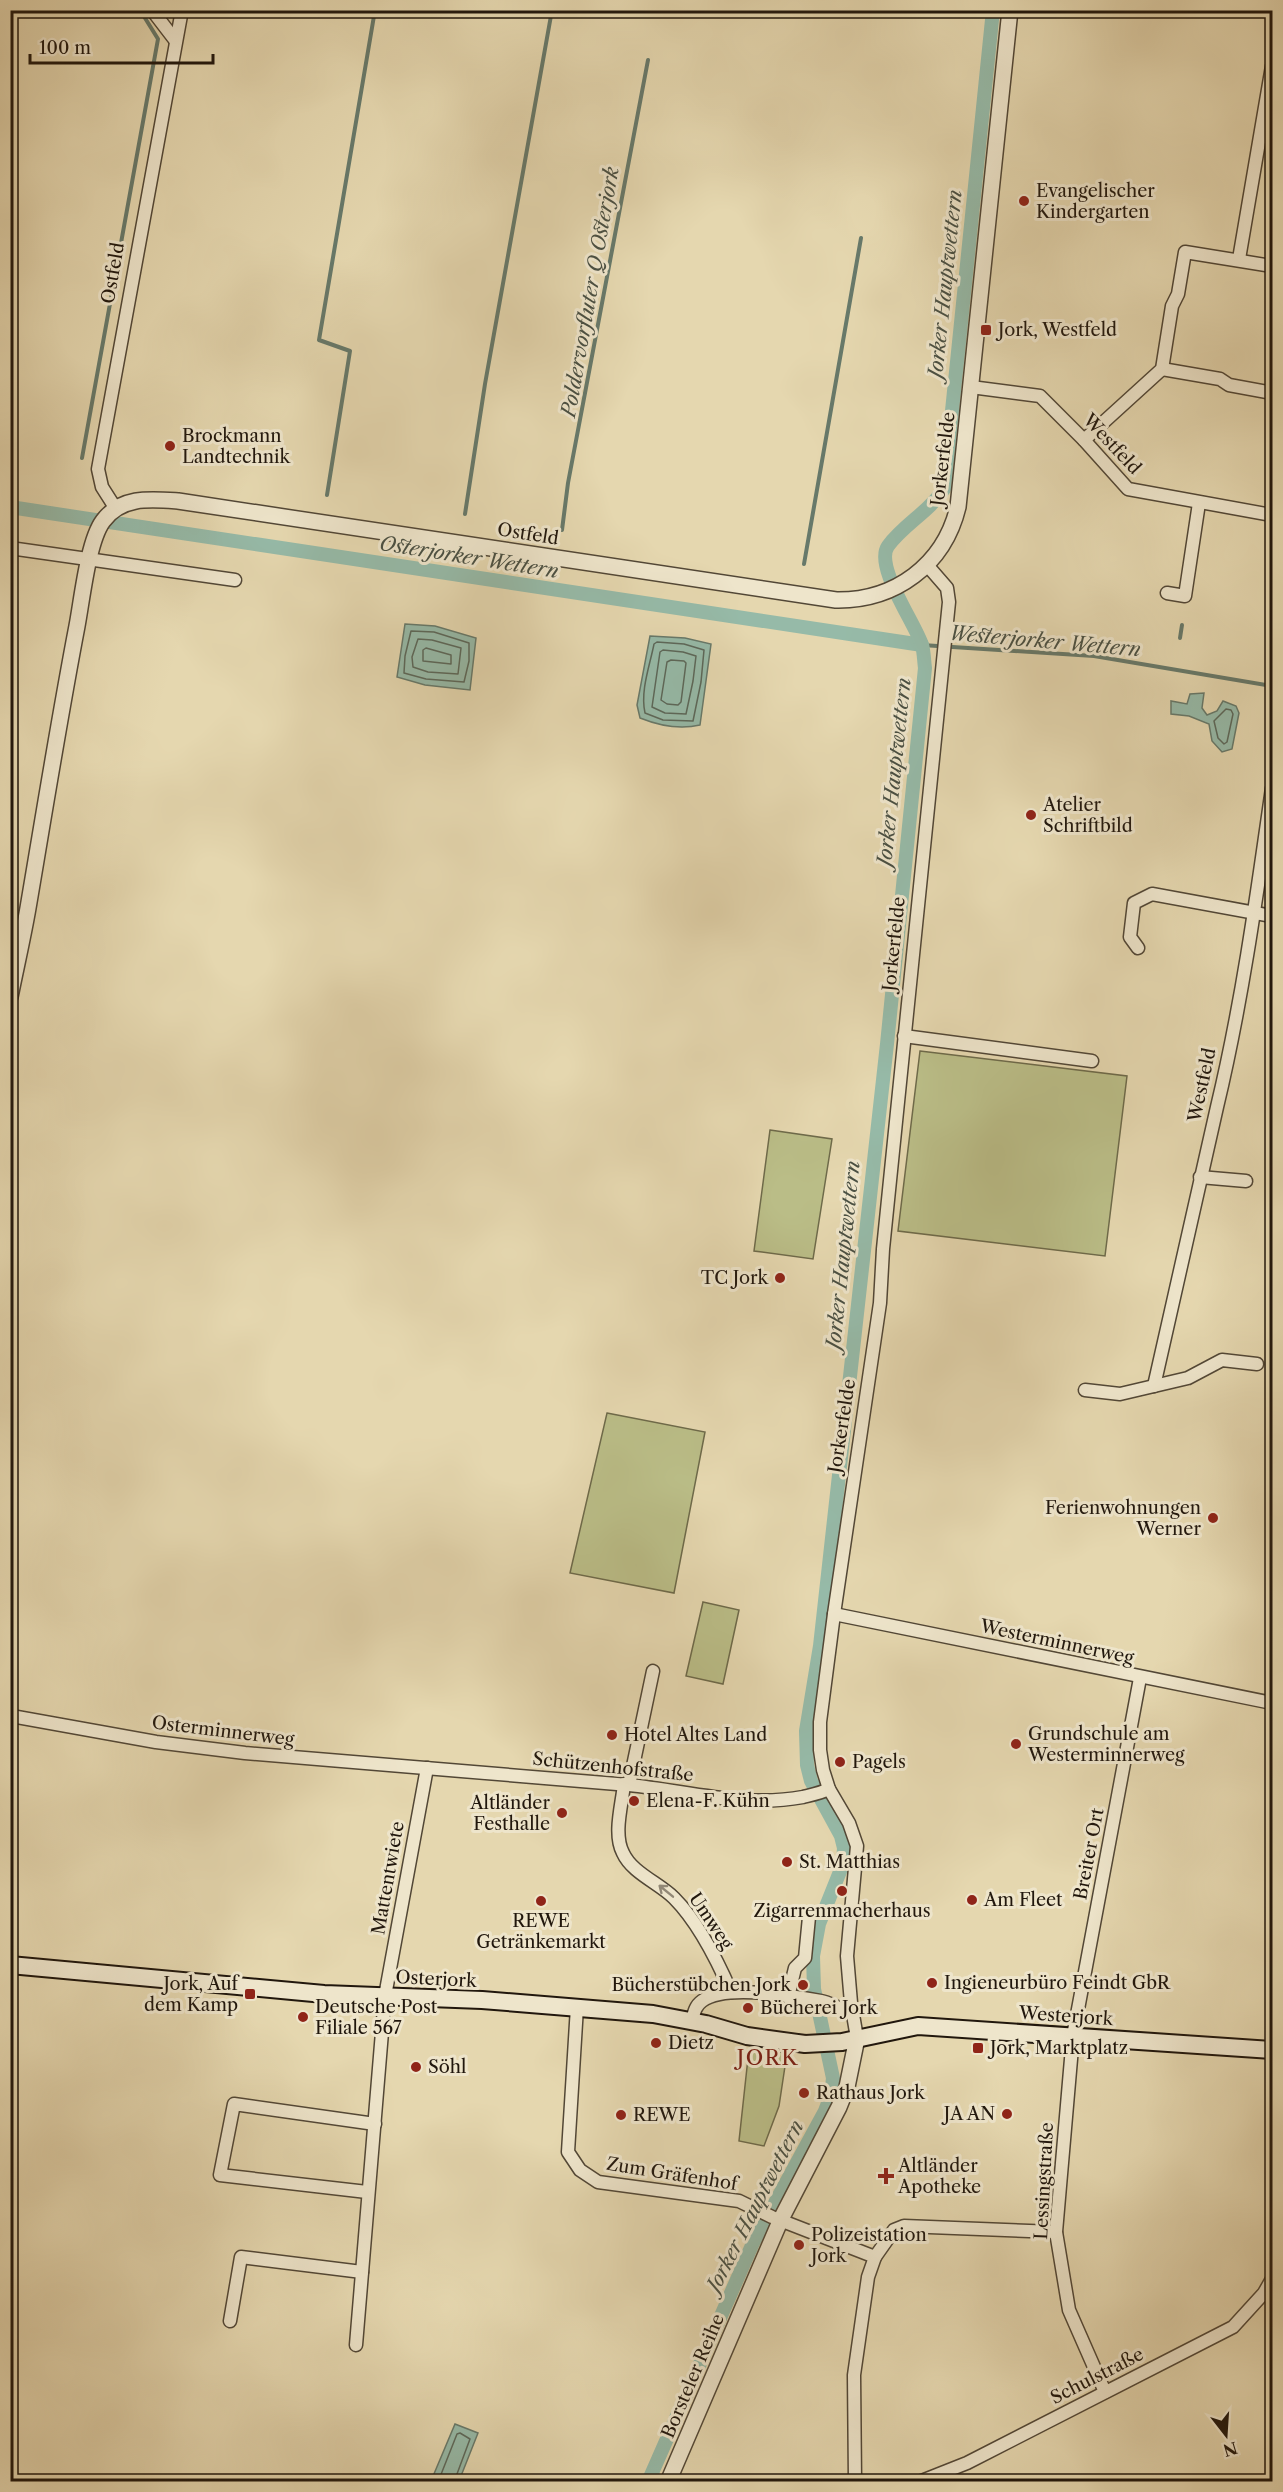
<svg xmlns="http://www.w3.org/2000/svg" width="1283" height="2492" viewBox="0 0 1283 2492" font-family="'Libre Caslon Text',serif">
  <rect width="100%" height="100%" fill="#e5d7af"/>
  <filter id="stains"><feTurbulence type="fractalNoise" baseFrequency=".00333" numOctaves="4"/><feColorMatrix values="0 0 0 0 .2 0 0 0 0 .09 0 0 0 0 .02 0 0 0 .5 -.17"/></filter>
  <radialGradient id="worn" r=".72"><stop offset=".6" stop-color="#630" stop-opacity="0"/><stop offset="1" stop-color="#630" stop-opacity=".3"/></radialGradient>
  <g fill="#babd87" stroke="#6e6a4a" stroke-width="1.5">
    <path d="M 920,1051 L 1127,1076 L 1105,1256 L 898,1231 Z"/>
    <path d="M 770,1130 L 832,1139 L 813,1259 L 754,1251 Z"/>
    <path d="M 607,1413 L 705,1432 L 674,1593 L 570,1573 Z"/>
    <path d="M 703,1602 L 739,1610 L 723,1684 L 686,1676 Z"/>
    <path d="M 749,2049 L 787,2053 L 779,2106 L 764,2146 L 739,2141 Z"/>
  </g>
  <g fill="#96baa8" stroke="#67796a" stroke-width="1.5">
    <path d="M 405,624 L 435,626 L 476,638 L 470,690 L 425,685 L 397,677 Z"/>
    <path d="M 650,636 L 685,638 L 711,644 L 700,725 C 679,730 660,726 640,718 L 637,705 Z"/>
    <path d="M 1204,693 L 1202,708 L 1207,715 L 1217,711 L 1223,701 L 1236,706 L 1239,713 L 1232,749 L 1222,752 L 1212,741 L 1209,724 L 1189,716 L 1171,714 L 1171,701 L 1187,704 L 1190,694 Z"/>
    <path d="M 455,2424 L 478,2433 L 459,2481 L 431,2481 Z"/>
  </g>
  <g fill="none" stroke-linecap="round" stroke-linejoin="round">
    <g stroke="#5c685a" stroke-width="1.5">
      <path d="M 411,631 L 434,632 L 469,643 L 469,661 L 464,682 L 426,679 L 404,673 L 405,656 Z"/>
      <path d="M 418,639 L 432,640 L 461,648 L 458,674 L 428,672 L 413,667 L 412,657 Z"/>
      <path d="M 657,642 L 684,644 L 704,650 L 701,682 L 693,721 L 663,720 L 645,713 C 640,691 650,665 654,644 Z"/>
      <path d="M 426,648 L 451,655 L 451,664 L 423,661 L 423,650 Z"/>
      <path d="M 663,650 L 683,652 L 696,656 L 693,681 L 686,714 L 665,713 L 652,707 L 660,652 Z"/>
      <path d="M 671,660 L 684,661 L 686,663 L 681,702 L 678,705 L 667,704 L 661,700 L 667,662 Z"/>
      <path d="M 1226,709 L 1231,710 L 1233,714 L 1227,742 L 1224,744 L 1218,738 L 1214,721 Z"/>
      <path d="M 438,2482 L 457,2434 L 460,2433 L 470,2439 L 454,2482"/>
    </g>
    <g stroke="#67796a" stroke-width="4">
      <path d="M 82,458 L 158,39 L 140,10"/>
      <path d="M 327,495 L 350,351 L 319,340 L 375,10"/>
      <path d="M 465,514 L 485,384 L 552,10"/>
      <path d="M 562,530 L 568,483 L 648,60"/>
      <path d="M 804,564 L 861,238"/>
      <path d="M 1180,638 L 1182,625"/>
      <path d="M 922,645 L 1094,656 L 1272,686"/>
    </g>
    <g stroke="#96baa8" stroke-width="14">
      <path d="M 10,507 L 922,645"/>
      <path d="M 648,2482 L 753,2243 L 825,2111 L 831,2095 L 833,2078 L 814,1989 L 813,1956 L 819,1924 L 843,1864 L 844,1848 L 841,1836 L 811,1781 L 807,1765 L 806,1731 L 820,1646 L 887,1044 L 925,668 C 924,661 924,652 922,645 C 915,623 874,566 888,546 C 904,524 929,512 944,489 L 993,10"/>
    </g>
    <defs>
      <g id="minor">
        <path d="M 152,10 L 175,40"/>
        <path d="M 1239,259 L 1272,66"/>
        <path d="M 1162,369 L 1220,379 L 1229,385 L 1267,392 L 1272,391"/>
        <path d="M 971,387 L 1040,396 L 1084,440 L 1128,489 L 1272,515"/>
        <path d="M 1084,440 L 1162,369 L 1172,306 L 1178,294 L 1185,252 L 1272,266"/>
        <path d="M 116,509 L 102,487 L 98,469 L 182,10"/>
        <path d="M 10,548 L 235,580"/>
        <path d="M 1167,593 L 1185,596 L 1199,503"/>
        <path d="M 1138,948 L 1130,937 L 1134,903 L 1152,894 L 1272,916"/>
        <path d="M 904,1036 L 1092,1061"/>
        <path d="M 1200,1177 L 1246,1181"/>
        <path d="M 1154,1386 C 1175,1293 1196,1200 1217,1107 C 1242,1003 1257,894 1272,788"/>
        <path d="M 1085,1390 L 1120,1394 L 1188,1378 L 1222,1360 L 1257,1364"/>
        <path d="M 834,1614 L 1272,1703"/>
        <path d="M 17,1717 L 156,1742 L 245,1753 L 629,1785 C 688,1791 744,1808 803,1797 C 811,1795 821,1793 829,1789"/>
        <path d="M 624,1784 C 622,1805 613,1834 623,1853 C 632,1873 659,1883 674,1898 C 698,1922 718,1962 731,1992"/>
        <path d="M 629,1785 L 653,1671"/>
        <path d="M 788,1997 L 795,1968 L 805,1958 L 809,1917"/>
        <path d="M 577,2007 L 568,2152 L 580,2170 L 598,2182 L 739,2201 L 772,2217 L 875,2257 L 868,2277 L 854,2375 L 855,2482"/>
        <path d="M 692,2021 C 694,2013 695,2006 702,2001 C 725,1984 794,1996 821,2001 C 833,2003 839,2011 852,2010"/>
        <path d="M 857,2038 L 851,2003 L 847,1956 L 857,1846 L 849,1823 L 829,1789 L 823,1770 L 820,1750 L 820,1722 L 834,1614 L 880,1303 L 883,1249 L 949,602 L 947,588 L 927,565"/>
        <path d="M 367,2192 L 220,2175 L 234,2104 L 375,2124"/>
        <path d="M 875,2257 L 894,2230 L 904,2226 L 1056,2232"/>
        <path d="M 230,2321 L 241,2257 L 362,2272"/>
        <path d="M 356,2345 L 385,1996 L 427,1768"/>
        <path d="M 1105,2392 L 1069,2310 L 1056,2232 L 1073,2036 L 1140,1678"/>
        <path d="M 919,2482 L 967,2463 L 1233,2327 L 1264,2293 L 1272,2279"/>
      </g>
      <g id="tertiary">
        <path d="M 10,997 C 16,967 23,937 28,908 C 44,814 59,720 77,626 C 82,600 88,541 103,521 C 121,496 150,499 178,501 L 836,600 C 895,601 944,565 958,507 L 1010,10"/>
        <path d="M 668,2482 L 781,2219 L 839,2107 L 847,2087 L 857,2038"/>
      </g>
      <path id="secondary" d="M 10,1965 L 324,1994 L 482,2000 L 653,2014 L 706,2024 L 747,2036 L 805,2044 L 842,2042 L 918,2026 L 1272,2050"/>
    </defs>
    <use href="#minor" stroke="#524736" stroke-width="15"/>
    <use href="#tertiary" stroke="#524736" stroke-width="18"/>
    <use href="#secondary" stroke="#21170d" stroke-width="20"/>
    <use href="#minor" stroke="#eee5cb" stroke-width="12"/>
    <use href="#tertiary" stroke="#eee5cb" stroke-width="15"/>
    <use href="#secondary" stroke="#eee5cb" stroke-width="16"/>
  </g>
  <defs><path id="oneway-shaft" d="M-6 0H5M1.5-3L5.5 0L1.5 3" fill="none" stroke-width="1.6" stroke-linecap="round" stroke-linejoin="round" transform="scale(1.5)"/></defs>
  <use stroke="#928876" href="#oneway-shaft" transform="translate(666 1891) rotate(-141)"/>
  <g fill="#8f2418" stroke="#eee5cb" stroke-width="2">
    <circle cx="1024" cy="201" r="6"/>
    <rect x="980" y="324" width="12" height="12" rx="3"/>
    <circle cx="170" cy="446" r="6"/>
    <circle cx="1031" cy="815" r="6"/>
    <circle cx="780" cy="1278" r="6"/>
    <circle cx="1213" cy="1518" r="6"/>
    <circle cx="612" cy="1735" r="6"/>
    <circle cx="1016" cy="1744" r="6"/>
    <circle cx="840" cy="1762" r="6"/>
    <circle cx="634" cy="1801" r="6"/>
    <circle cx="562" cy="1813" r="6"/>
    <circle cx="787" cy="1862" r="6"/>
    <circle cx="842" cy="1891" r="6"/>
    <circle cx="972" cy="1900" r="6"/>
    <circle cx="541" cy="1901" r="6"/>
    <circle cx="932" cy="1983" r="6"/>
    <circle cx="803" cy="1985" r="6"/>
    <rect x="244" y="1988" width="12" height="12" rx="3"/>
    <circle cx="748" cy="2008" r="6"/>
    <circle cx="303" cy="2017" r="6"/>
    <circle cx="656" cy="2043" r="6"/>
    <rect x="972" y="2042" width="12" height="12" rx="3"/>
    <circle cx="416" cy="2067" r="6"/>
    <circle cx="804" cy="2093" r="6"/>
    <circle cx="1007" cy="2114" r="6"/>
    <circle cx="621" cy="2115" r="6"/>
    <path d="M883 2167h6v6h6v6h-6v6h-6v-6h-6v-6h6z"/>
    <circle cx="799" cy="2245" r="6"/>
  </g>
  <g text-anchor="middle" stroke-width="6" stroke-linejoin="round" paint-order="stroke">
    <g font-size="18" fill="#21170d" stroke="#eee5cb" text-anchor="start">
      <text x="1036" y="197">Evangelischer<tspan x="1036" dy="21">Kindergarten</tspan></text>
      <text x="998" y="336">Jork, Westfeld</text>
      <text x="182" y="442">Brockmann<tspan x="182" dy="21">Landtechnik</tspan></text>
      <text x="1043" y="811">Atelier<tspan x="1043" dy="21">Schriftbild</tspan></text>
      <text x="768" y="1284" text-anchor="end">TC Jork</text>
      <text x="1201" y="1514" text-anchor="end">Ferienwohnungen<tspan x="1201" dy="21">Werner</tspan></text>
      <text x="1028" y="1740">Grundschule am<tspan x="1028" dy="21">Westerminnerweg</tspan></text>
      <text x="624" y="1741">Hotel Altes Land</text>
      <text x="852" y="1768">Pagels</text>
      <text x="646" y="1807">Elena-F. Kühn</text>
      <text x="550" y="1809" text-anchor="end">Altländer<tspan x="550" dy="21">Festhalle</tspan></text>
      <text x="799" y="1868">St. Matthias</text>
      <text x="984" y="1906">Am Fleet</text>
      <text x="842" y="1917" text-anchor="middle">Zigarrenmacherhaus</text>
      <text x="541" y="1927" text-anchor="middle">REWE<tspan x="541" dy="21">Getränkemarkt</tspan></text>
      <text x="944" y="1989">Ingieneurbüro Feindt GbR</text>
      <text x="238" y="1990" text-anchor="end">Jork, Auf<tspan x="238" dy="21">dem Kamp</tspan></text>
      <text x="791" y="1991" text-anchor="end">Bücherstübchen Jork</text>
      <text x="315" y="2013">Deutsche Post<tspan x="315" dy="21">Filiale 567</tspan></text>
      <text x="760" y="2014">Bücherei Jork</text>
      <text x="668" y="2049">Dietz</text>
      <text x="990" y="2054">Jork, Marktplatz</text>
      <text x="428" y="2073">Söhl</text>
      <text x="816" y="2099">Rathaus Jork</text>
      <text x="995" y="2120" text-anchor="end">JA AN</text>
      <text x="633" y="2121">REWE</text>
      <text x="898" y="2172">Altländer<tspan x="898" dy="21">Apotheke</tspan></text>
      <text x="811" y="2241">Polizeistation<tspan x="811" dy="21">Jork</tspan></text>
    </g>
    <g font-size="18" fill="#21170d" stroke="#eee5cb">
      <text transform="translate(113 273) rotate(-80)" y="6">Ostfeld</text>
      <text transform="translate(1112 444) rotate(47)" y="6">Westfeld</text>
      <text transform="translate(943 459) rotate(-83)" y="6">Jorkerfelde</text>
      <text transform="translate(528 534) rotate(9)" y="6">Ostfeld</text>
      <text transform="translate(894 944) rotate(-84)" y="6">Jorkerfelde</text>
      <text transform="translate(1202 1085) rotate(-78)" y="6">Westfeld</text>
      <text transform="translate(842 1426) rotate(-81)" y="6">Jorkerfelde</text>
      <text transform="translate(1057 1642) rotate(12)" y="6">Westerminnerweg</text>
      <text transform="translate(223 1731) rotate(7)" y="6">Osterminnerweg</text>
      <text transform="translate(613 1767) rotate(6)" y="6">Schützenhofstraße</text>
      <text transform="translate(1089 1854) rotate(-79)" y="6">Breiter Ort</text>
      <text transform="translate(388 1878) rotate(-80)" y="6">Mattentwiete</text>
      <text transform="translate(711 1921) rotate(56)" y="6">Umweg</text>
      <text transform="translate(436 1979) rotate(3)" y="6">Osterjork</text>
      <text transform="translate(1066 2016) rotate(4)" y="6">Westerjork</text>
      <text transform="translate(672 2174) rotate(9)" y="6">Zum Gräfenhof</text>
      <text transform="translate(1044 2181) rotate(-87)" y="6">Lessingstraße</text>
      <text transform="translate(693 2376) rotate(-67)" y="6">Borsteler Reihe</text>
      <text transform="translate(1097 2376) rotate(-27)" y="6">Schulstraße</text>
    </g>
    <g font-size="20" font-style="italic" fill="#4a5043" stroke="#eee5cb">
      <text transform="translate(945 284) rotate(-84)" y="7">Jorker Hauptwettern</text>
      <text transform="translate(590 292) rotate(-80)" y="7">Poldervorfluter Q Osterjork</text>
      <text transform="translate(469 557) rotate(9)" y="7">Osterjorker Wettern</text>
      <text transform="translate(1045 641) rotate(5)" y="7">Westerjorker Wettern</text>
      <text transform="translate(894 772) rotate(-84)" y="7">Jorker Hauptwettern</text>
      <text transform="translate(843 1255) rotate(-84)" y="7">Jorker Hauptwettern</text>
      <text transform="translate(755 2206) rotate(-63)" y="7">Jorker Hauptwettern</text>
    </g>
    <g font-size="21" letter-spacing="1.5" fill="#7a1f14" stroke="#eee5cb">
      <text x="768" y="2065">JORK</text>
    </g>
  </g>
  <rect width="1283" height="2492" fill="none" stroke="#e5d7af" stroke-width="36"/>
  <rect x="12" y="12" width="1259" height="2468" fill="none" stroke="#21170d" stroke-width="3"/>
  <rect x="18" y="18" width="1247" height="2456" fill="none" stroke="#21170d" stroke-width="1.5"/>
  <g transform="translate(1226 2435) rotate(163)" stroke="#eee5cb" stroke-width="4.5" paint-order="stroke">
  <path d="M0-4.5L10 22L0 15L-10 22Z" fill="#21170d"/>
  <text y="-9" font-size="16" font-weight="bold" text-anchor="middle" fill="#21170d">N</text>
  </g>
  <path d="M30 54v9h183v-9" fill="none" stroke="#21170d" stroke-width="3"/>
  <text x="39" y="54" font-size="18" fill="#21170d" stroke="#eee5cb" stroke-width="4.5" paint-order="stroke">100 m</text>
  <rect width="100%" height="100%" filter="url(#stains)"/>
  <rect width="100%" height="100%" fill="url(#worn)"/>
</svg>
